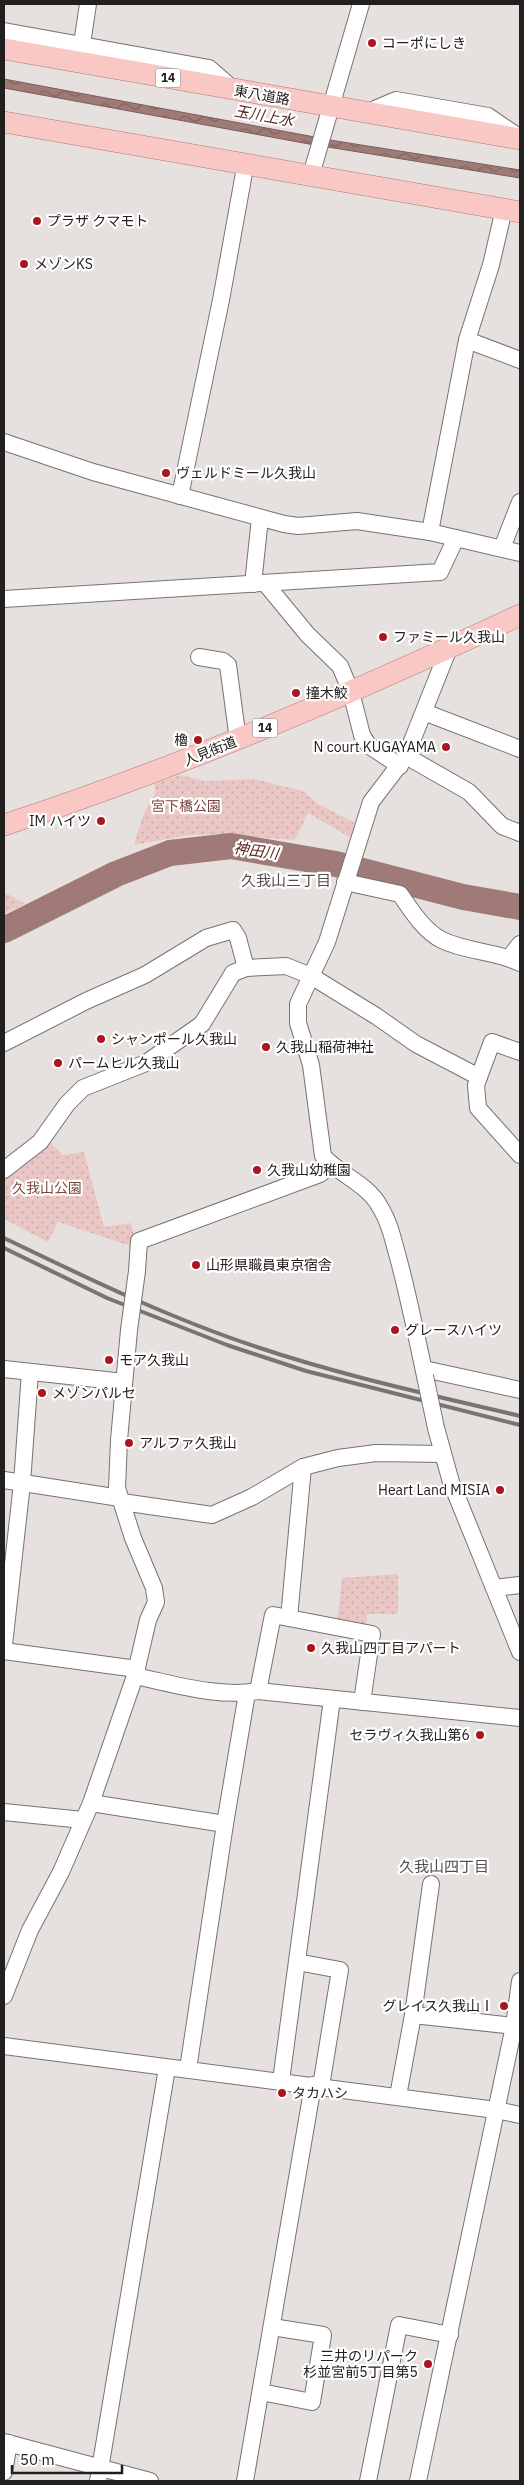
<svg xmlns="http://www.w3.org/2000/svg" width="524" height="2485" viewBox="0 0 524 2485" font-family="'IBM Plex Sans','Noto Sans JP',sans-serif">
  <defs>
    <pattern id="park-dots" width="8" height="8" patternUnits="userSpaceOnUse" patternTransform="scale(1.25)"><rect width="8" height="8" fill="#eac7c4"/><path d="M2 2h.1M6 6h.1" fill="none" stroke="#c8aba8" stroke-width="1.8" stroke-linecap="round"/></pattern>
    <pattern id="water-waves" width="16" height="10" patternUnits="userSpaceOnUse" patternTransform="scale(1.25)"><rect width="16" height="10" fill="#9f7a76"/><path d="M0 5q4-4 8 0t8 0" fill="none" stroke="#816460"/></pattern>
  </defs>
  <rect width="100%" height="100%" fill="#e6e0df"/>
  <g fill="url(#park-dots)">
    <path d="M 180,775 L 205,781 L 254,779 L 303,791 L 318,804 L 357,824 L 351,838 L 308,813 L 295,840 L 220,834 L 188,835 L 134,845 L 142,818 L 155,793 L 154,784 Z"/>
    <path d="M 4,892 L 25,904 L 4,914 Z"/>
    <path d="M 48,1140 L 63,1155 L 84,1152 L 104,1227 L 131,1223 L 135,1240 L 134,1247 L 58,1222 L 48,1242 L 4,1219 L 4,1175 Z"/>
    <path d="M 398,1574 L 398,1614 L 367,1614 L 366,1630 L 337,1624 L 342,1578 Z"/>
  </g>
  <path fill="url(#water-waves)" stroke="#7a5f5c" d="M 4,79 L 336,141 L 520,170 L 520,178 L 309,144 L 4,88 Z"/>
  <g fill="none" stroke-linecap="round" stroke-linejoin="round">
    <path stroke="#9f7a76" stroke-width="26" d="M 4,930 L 116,874 L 170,853 L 231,846 L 336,864 L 463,897 L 520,907"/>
    <defs>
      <g id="minor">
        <path d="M 4,31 L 209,68 L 234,90"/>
        <path d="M 82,44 L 88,4"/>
        <path d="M 368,114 L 377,108 L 396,100 L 488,116 L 520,138"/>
        <path d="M 311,175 L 361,4"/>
        <path d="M 467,340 L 520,360"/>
        <path d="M 4,442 L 93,472 L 284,524 L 298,526 L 357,521 L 430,532 L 520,553"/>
        <path d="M 180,496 L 221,300 L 244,173 L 240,163"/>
        <path d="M 430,532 L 467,340 L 491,265 L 504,209"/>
        <path d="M 502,548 L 520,502"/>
        <path d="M 265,583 L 307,634 L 340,666 L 351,692 L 362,735 L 368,745 L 400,766"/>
        <path d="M 253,584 L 260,518"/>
        <path d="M 4,599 L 440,572 L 456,538"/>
        <path d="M 199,657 L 223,661 L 228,665 L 238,740"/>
        <path d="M 424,712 L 520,749"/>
        <path d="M 406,756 L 469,792 L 502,826 L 520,833"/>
        <path d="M 345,882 L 400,894 C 411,910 424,931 442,940 C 466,952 496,951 520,963"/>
        <path d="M 509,958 L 520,944"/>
        <path d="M 4,1043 L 86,1001 L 145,975 L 206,938 L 233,930 L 238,938 L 246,968"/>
        <path d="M 520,1052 L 492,1042 L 476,1085 L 478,1108 L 520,1155"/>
        <path d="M 4,1170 L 40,1142 L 67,1104 L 83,1088 L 146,1063 L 202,1024 L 233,973 L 246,968 L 286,966 L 311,976 L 376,1016 L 416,1044 L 479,1077"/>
        <path d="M 137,1271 L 139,1241 L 320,1174 L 331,1165"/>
        <path d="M 4,1369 L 124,1382"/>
        <path d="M 424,1369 L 520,1390"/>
        <path d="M 425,1376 C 417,1338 409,1299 399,1261 C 394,1243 390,1223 380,1207 C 368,1184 340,1175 323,1156 L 311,1065 L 298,1023 L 298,1004 L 327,942 L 371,802 L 406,756 L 449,648"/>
        <path d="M 436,1428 L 451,1482 L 520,1652"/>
        <path d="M 4,1480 L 120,1498"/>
        <path d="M 122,1502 L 212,1515 L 252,1497 L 303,1467 L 338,1458 L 376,1453 L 443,1454"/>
        <path d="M 494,1588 L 520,1585"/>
        <path d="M 289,1618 L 303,1467"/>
        <path d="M 4,1645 L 22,1483 L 30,1372"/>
        <path d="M 4,1651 L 137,1669"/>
        <path d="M 135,1676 C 174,1684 218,1698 258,1691 L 520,1718"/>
        <path d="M 258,1691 L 273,1615 L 372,1634 L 362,1702"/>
        <path d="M 91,1803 L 225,1824"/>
        <path d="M 4,1812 L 83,1820"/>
        <path d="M 297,1962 L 340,1970 L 321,2086"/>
        <path d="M 4,1996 L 30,1930 L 61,1872 L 91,1803 L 135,1676 L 148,1620 L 156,1602 L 154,1588 L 133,1538 L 117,1488 L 119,1440 L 129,1330"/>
        <path d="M 413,2015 L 431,1884"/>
        <path d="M 4,2046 L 496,2110 L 520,2115"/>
        <path d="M 188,2069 L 225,1824 L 247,1693"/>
        <path d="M 281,2081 L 332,1699"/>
        <path d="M 398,2096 L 413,2015 L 514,2026"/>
        <path d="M 261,2392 L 312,2402 L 323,2335 L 272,2327"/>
        <path d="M 4,2442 L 150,2481"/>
        <path d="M 4,2472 L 9,2443"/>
        <path d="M 98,2481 L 167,2068"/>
        <path d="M 245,2481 L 313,2085"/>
        <path d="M 368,2481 L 399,2325 L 450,2335"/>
        <path d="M 418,2481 L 514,2026 L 520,1981"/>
      </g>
      <g id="major">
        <path d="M 4,49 L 520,139"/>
        <path d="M 4,122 L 520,212"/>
        <path d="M 4,825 C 181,767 351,694 520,615"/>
      </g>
    </defs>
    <use href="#minor" stroke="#787272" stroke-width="18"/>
    <use href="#major" stroke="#ac7671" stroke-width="22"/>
    <use href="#minor" stroke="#fff" stroke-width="16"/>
    <use href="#major" stroke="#fac8c4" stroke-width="21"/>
    <g stroke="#777473" stroke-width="4">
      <path d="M 4,1238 C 87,1278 169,1318 257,1347 C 343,1376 432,1395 520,1416"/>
      <path d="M 4,1248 L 107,1298 L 227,1345 L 306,1371 L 520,1425"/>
    </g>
    <defs>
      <g id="minor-bridge">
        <path d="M 129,1330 L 137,1271"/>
        <path d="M 425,1376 L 436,1428"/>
      </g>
    </defs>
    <use href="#minor-bridge" stroke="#787272" stroke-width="18" stroke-linecap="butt"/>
    <use href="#minor-bridge" stroke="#fff" stroke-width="16"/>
  </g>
  <g fill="#aa1620" stroke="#fff" stroke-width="2">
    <circle cx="372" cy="43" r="5"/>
    <circle cx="37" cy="221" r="5"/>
    <circle cx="24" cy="264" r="5"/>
    <circle cx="166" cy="473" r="5"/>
    <circle cx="383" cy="637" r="5"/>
    <circle cx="296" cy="693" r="5"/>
    <circle cx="198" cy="740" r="5"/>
    <circle cx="446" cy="747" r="5"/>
    <circle cx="101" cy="821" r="5"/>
    <circle cx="101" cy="1039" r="5"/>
    <circle cx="266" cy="1047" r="5"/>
    <circle cx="58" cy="1063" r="5"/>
    <circle cx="257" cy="1170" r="5"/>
    <circle cx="196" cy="1265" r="5"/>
    <circle cx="395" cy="1330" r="5"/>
    <circle cx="109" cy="1360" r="5"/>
    <circle cx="42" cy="1393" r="5"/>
    <circle cx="129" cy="1443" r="5"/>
    <circle cx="500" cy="1490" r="5"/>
    <circle cx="311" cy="1648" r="5"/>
    <circle cx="480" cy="1735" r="5"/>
    <circle cx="504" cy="2006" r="5"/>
    <circle cx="282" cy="2093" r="5"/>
    <circle cx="428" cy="2364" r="5"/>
  </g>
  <g text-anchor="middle" stroke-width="4.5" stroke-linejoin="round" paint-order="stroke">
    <g fill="#fff" stroke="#646362" stroke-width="1">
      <rect x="155.5" y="68.5" width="25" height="19" rx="4"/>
      <rect x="252.5" y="718.5" width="25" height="19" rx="4"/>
    </g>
    <g font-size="12" font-weight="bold" fill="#22201f">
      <text x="168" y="82">14</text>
      <text x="265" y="732">14</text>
    </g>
    <g font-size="14" fill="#22201f" stroke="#fff" text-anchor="start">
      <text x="382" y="48">コーポにしき</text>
      <text x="47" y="226">プラザ クマモト</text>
      <text x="34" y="269">メゾンKS</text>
      <text x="176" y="478">ヴェルドミール久我山</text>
      <text x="393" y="642">ファミール久我山</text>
      <text x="306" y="698">撞木鮫</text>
      <text x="188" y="745" text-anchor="end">櫓</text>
      <text x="436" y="752" text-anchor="end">N court KUGAYAMA</text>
      <text x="91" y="826" text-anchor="end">IM ハイツ</text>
      <text x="111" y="1044">シャンポール久我山</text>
      <text x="276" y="1052">久我山稲荷神社</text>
      <text x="68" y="1068">パームヒル久我山</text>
      <text x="267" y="1175">久我山幼稚園</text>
      <text x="206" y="1270">山形県職員東京宿舎</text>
      <text x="405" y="1335">グレースハイツ</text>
      <text x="119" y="1365">モア久我山</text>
      <text x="52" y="1398">メゾンパルセ</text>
      <text x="139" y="1448">アルファ久我山</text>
      <text x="490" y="1495" text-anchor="end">Heart Land MISIA</text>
      <text x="321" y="1653">久我山四丁目アパート</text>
      <text x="470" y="1740" text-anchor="end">セラヴィ久我山第6</text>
      <text x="494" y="2011" text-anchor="end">グレイス久我山Ⅰ</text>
      <text x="292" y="2098">タカハシ</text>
      <text x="418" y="2361" text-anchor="end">三井のリパーク<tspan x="418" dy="16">杉並宮前5丁目第5</tspan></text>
    </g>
    <g font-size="14" fill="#22201f" stroke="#fff">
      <text transform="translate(262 95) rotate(10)" y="5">東八道路</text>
      <text transform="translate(210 751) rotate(-22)" y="5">人見街道</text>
    </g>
    <g font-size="14" fill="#7c4540" stroke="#fff">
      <text x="186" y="811">宮下橋公園</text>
      <text x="47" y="1193">久我山公園</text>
    </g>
    <g font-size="15" font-style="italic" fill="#5c2825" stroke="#fff">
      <text transform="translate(264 116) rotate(10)" y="5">玉川上水</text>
      <text transform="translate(256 851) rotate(8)" y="5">神田川</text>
    </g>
    <g font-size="15" fill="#544f4f" stroke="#fff">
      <text x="286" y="886">久我山三丁目</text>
      <text x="444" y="1872">久我山四丁目</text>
    </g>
  </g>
  <rect width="524" height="2485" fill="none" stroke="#22201f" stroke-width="10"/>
  <path d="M12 2465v8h110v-8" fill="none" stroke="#22201f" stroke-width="2.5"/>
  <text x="20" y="2465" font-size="15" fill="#22201f" stroke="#ffffff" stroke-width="4" paint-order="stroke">50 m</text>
</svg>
